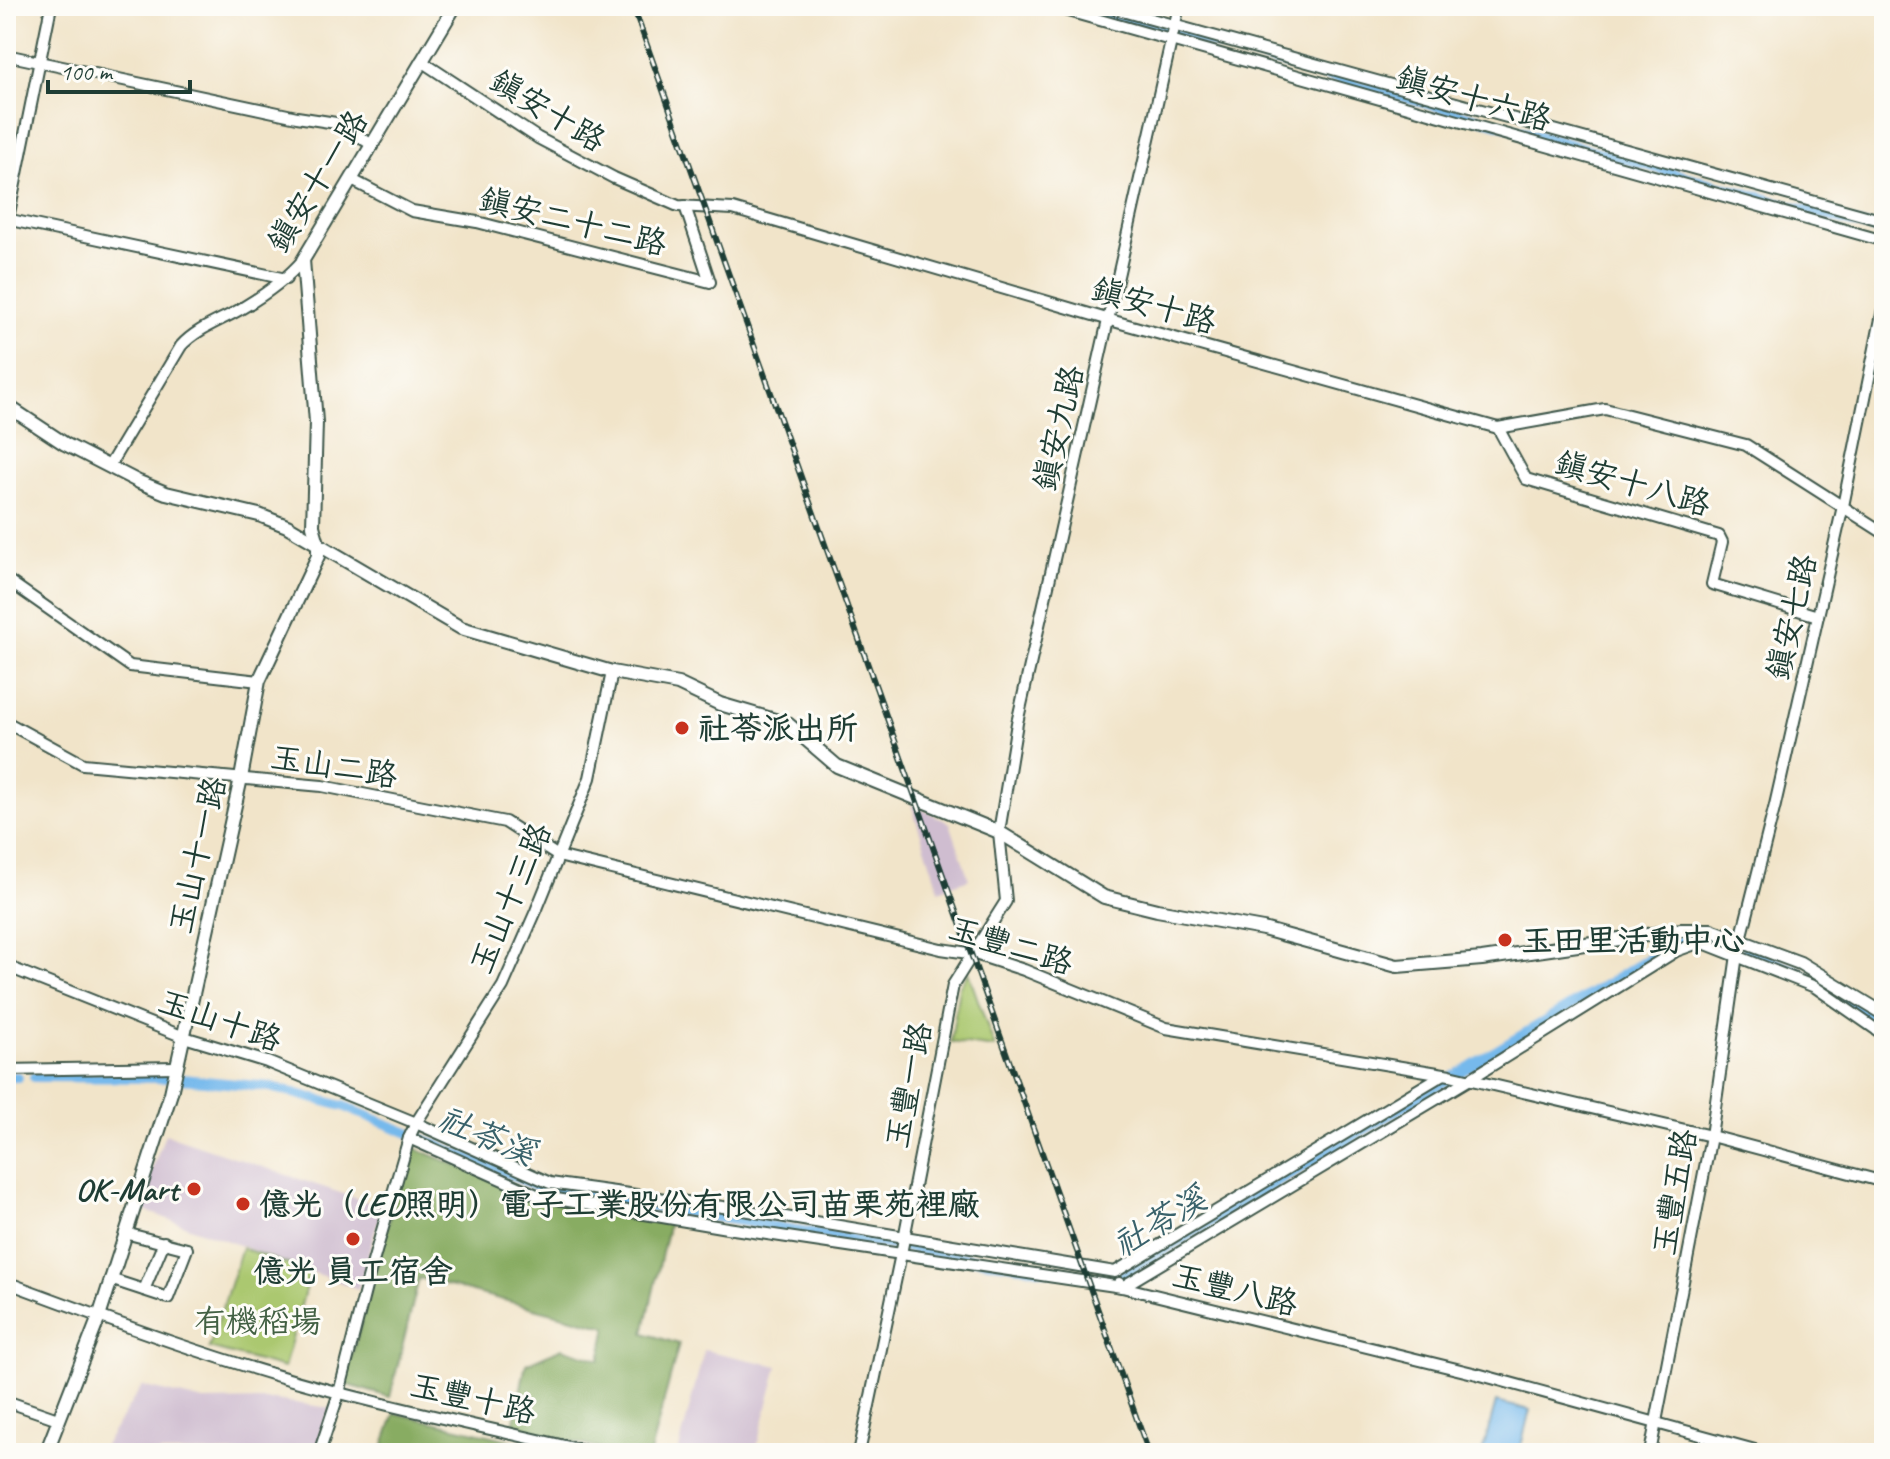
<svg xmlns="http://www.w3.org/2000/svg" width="1890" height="1459" viewBox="0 0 1890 1459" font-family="Caveat,'LXGW WenKai TC',sans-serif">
  <rect width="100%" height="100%" fill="#fdfcf7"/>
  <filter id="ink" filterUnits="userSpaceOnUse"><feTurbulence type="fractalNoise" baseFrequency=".0125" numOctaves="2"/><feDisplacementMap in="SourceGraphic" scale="16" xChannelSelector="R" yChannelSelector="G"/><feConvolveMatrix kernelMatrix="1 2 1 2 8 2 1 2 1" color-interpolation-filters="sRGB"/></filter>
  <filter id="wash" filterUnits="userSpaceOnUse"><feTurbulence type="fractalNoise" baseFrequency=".006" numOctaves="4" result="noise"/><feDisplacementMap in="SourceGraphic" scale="32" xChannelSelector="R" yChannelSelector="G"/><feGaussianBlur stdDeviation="1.8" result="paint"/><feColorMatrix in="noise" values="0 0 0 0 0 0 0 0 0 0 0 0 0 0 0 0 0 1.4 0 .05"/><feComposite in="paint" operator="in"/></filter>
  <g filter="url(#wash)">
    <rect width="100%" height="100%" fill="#f1e4c9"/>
    <g fill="#cfbdd0">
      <path d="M 911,804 L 950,823 L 969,879 L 939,890 Z"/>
      <path d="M 165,1134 L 382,1207 L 358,1289 L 138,1208 Z"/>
      <path d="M 704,1350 L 778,1366 L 755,1453 L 678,1453 Z"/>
      <path d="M 142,1386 L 204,1401 L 274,1400 L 330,1408 L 314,1453 L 99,1453 Z"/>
    </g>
    <g fill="#abc86f" stroke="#658252" stroke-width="2">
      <path d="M 968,972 L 995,1048 L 951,1042 L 959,987 Z"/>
      <path d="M 242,1248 L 310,1272 L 284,1368 L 209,1348 Z"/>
    </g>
    <g fill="#88ac62" stroke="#54744b" stroke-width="2">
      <path d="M 410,1146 L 539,1200 L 669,1222 L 644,1333 L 679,1344 L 650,1453 L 616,1453 L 513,1426 L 526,1364 L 562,1348 L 600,1360 L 607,1327 L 419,1278 L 390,1397 L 344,1384 Z"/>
      <path d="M 395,1413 L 565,1453 L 381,1453 Z"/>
    </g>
    <path fill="#76b9ec" stroke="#4a7b90" stroke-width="2" d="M 1496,1402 L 1530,1410 L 1519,1453 L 1482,1453 Z"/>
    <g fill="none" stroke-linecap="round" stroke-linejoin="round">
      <g stroke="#76b9ec" stroke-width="10">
        <path d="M 1077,6 L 1884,232"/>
        <path d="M 1746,951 L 1800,972 L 1884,1027"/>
        <path d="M 6,1077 L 18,1077"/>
        <path d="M 34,1077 L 165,1078"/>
        <path d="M 182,1079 L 270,1087 L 343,1106 L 546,1190 L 1058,1272"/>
        <path d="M 1101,1279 L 1113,1281 L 1675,943 C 1695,937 1711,937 1731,945"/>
      </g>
    </g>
  </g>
  <g filter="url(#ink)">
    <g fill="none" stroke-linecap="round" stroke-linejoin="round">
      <defs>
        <g id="minor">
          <path d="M 1050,6 L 1884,241"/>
          <path d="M 1104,6 L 1884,221"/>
          <path d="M 6,55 L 297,117 L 336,123 L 371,144"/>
          <path d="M 421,61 L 538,138 L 614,178 L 678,206 L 733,209 L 1110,320 L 1498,428 L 1605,409 L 1746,445 L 1884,533"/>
          <path d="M 352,180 L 412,211 L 477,222 L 710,282 L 685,206"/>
          <path d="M 6,219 L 286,279"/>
          <path d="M 6,228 L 51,6"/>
          <path d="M 1498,428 L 1526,479 L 1719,536 L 1722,542 L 1712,584 L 1818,616"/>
          <path d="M 109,466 L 181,346 C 196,329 220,321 239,310 C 263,296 285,281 303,260"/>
          <path d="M 6,579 L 130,666 L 259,681"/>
          <path d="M 6,722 L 83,764 L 322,786 L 505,822 L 558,856 L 941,949 L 975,954 L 1024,970 L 1166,1028 L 1450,1075 L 1711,1136 L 1884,1182"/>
          <path d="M 6,966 L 184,1037 L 267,1062 L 416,1123 L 550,1183 L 737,1209 L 1115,1272 L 1444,1074"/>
          <path d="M 6,1070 L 176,1067"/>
          <path d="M 409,1138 L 539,1196 L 727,1228 L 1122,1287 L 1477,1374 L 1766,1453"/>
          <path d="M 110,1279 L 168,1298 L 187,1249 L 125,1233"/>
          <path d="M 6,1282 C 116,1323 227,1364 340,1393 C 424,1415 510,1433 594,1453"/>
          <path d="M 1119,1283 L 1122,1287 L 1470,1079 L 1676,951 L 1701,942 L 1815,987 L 1884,1035"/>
          <path d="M 144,1290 L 164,1242"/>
          <path d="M 6,1401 L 58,1419"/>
          <path d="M 319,1453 L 339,1393 L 368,1279 L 409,1138 L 416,1123 L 503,986 L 536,911 L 590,778 L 612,672"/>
          <path d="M 859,1453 L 901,1254 L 953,985 L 1006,901 L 999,832 L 1017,723 L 1179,6"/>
          <path d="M 1650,1453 L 1711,1136 L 1737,955 L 1775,805 L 1843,506 L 1884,304"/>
        </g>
        <g id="tertiary">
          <path d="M 6,405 L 65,444 L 139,482 L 166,493 L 259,515 L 287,526 L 461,628 L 612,672 L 678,684 L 720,704 L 788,724 L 837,766 L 999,832 L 1104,897 L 1157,910 L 1263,929 L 1397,966 L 1482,959 L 1681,930 L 1711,930 L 1800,963 L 1884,1014"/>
          <path d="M 46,1453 L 99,1317 L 171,1093 L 241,778 L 259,681 L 318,556 L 318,543 L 313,526 L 316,422 L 303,260 L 455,6"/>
        </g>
      </defs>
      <use href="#minor" stroke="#3e564a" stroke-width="14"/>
      <use href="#tertiary" stroke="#3e564a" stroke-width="16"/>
      <use href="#minor" stroke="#fff" stroke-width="10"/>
      <use href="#tertiary" stroke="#fff" stroke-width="12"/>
      <defs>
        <path id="rail" d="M 633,6 L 1149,1453"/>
      </defs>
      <use href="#rail" stroke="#1f3d34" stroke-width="6"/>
      <use href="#rail" stroke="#fdfcf7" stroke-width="3" stroke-dasharray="9" stroke-linecap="butt"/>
    </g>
  </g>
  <g fill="#c8321e" stroke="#fdfcf7" stroke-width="3">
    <circle cx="682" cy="728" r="8"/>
    <circle cx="1505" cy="940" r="8"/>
    <circle cx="194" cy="1189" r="8"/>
    <circle cx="243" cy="1204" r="8"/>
    <circle cx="353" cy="1239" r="8"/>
  </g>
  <g text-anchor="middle" stroke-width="6" stroke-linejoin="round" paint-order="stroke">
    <g font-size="32" fill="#1f3d34" stroke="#fdfcf7">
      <text transform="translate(1474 98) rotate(16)" y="11">鎮安十六路</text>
      <text transform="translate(548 110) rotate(31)" y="11">鎮安十路</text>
      <text transform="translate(317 181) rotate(-58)" y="11">鎮安十一路</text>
      <text transform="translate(573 221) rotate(14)" y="11">鎮安二十二路</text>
      <text transform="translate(1154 305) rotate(16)" y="11">鎮安十路</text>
      <text transform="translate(1058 428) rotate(-77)" y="11">鎮安九路</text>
      <text transform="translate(1633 483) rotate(16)" y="11">鎮安十八路</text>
      <text transform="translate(1791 617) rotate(-77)" y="11">鎮安七路</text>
      <text transform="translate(334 766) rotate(9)" y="11">玉山二路</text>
      <text transform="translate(197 855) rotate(-77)" y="11">玉山十一路</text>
      <text transform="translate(510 898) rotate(-67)" y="11">玉山十三路</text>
      <text transform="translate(1011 945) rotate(17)" y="11">玉豐二路</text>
      <text transform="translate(220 1020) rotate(19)" y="11">玉山十路</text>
      <text transform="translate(908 1085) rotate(-79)" y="11">玉豐一路</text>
      <text transform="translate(1674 1192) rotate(-80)" y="11">玉豐五路</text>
      <text transform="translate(1235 1289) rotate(14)" y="11">玉豐八路</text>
      <text transform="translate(473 1398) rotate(13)" y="11">玉豐十路</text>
    </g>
    <g font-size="32" font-weight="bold" fill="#1f3d34" stroke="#fdfcf7" text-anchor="start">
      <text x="698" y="739">社苓派出所</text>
      <text x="1521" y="951">玉田里活動中心</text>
      <text x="178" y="1200" text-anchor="end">OK-Mart</text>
      <text x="259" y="1215">億光（LED照明）電子工業股份有限公司苗栗苑裡廠</text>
      <text x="353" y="1282" text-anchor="middle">億光 員工宿舍</text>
    </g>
    <g font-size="32" fill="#426043" stroke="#fdfcf7">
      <text x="258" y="1332">有機稻場</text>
    </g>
    <g font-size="34" font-style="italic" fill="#39626b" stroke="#fdfcf7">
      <text transform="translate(487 1135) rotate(22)" y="12">社苓溪</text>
      <text transform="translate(1159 1221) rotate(-31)" y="12">社苓溪</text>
    </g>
  </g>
  <rect width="1890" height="1459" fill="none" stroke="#fdfcf7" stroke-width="32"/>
  <path d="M48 80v12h142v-12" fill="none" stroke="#1f3d34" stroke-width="4"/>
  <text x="60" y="80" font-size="24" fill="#1f3d34" stroke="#fdfcf7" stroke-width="6" paint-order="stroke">100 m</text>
</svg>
